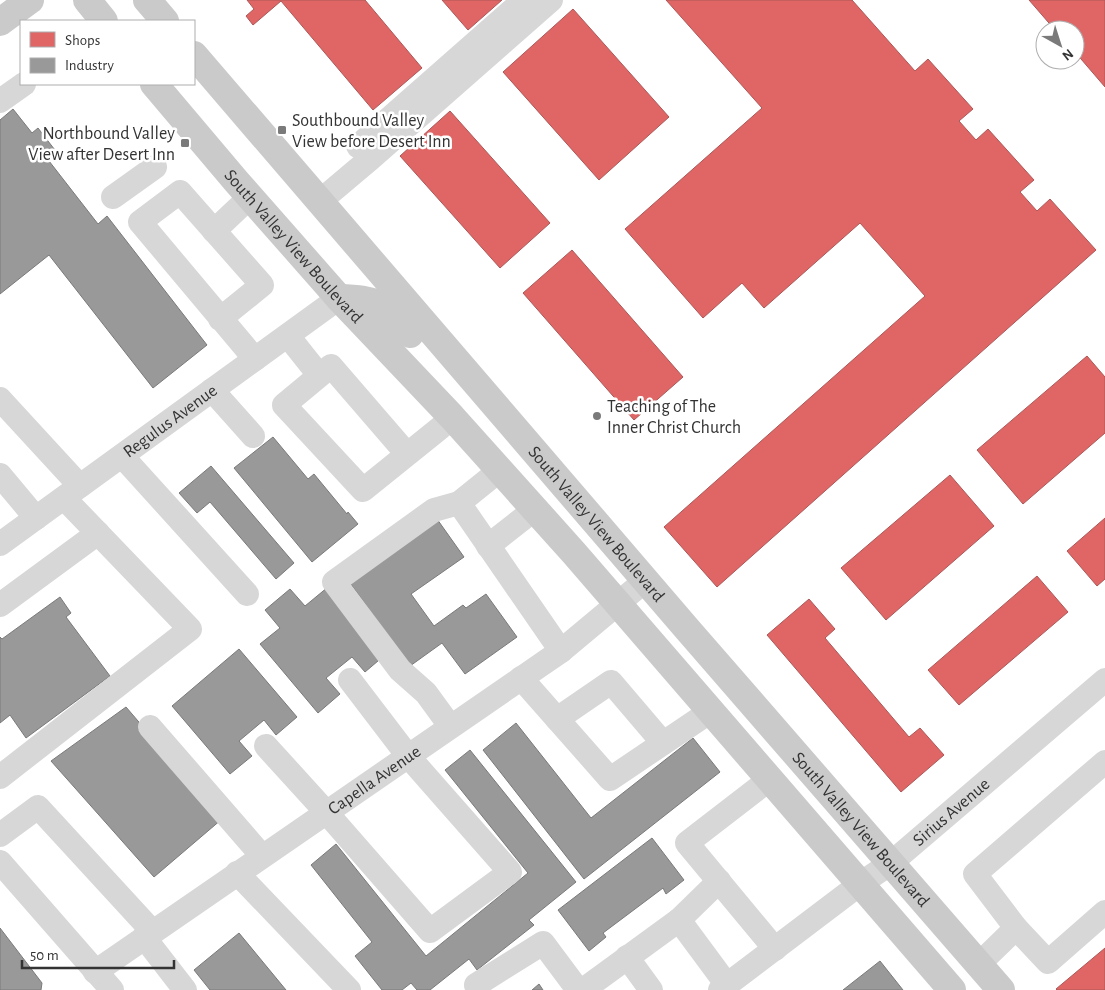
<svg xmlns="http://www.w3.org/2000/svg" width="1105" height="990" viewBox="0 0 1105 990" font-family="'Alegreya Sans',sans-serif">
  <rect width="100%" height="100%" fill="#fff"/>
  <g fill="#e06666" stroke="#ac5757">
    <path d="M 247,0 L 365,0 L 422,68 L 373,110 L 281,1 L 253,25 L 246,16 L 254,9 Z"/>
    <path d="M 442,0 L 502,0 L 468,30 Z"/>
    <path d="M 666,0 L 852,0 L 915,71 L 928,59 L 973,109 L 959,121 L 976,140 L 988,129 L 1034,180 L 1020,192 L 1037,211 L 1050,199 L 1096,250 L 717,587 L 664,527 L 925,296 L 860,223 L 764,308 L 742,283 L 703,318 L 625,229 L 762,108 Z"/>
    <path d="M 1029,0 L 1105,0 L 1105,87 L 1075,52 L 1075,30 L 1055,30 Z"/>
    <path d="M 573,9 L 669,117 L 599,180 L 503,72 Z"/>
    <path d="M 450,111 L 550,223 L 500,268 L 400,156 Z"/>
    <path d="M 572,250 L 683,377 L 634,420 L 523,293 Z"/>
    <path d="M 1087,356 L 1105,377 L 1105,433 L 1023,504 L 977,450 Z"/>
    <path d="M 950,475 L 994,526 L 886,620 L 841,568 Z"/>
    <path d="M 1105,518 L 1105,579 L 1097,586 L 1067,551 Z"/>
    <path d="M 1037,576 L 1068,612 L 959,705 L 928,670 Z"/>
    <path d="M 809,599 L 835,629 L 825,638 L 909,737 L 920,728 L 944,755 L 901,792 L 767,635 Z"/>
    <path d="M 1105,948 L 1105,990 L 1057,990 L 1056,989 Z"/>
  </g>
  <g fill="#999" stroke="#7a7a7a">
    <path d="M 13,109 L 32,133 L 38,128 L 58,154 L 49,161 L 98,224 L 107,216 L 207,345 L 153,388 L 49,255 L 0,294 L 0,120 Z"/>
    <path d="M 273,437 L 308,479 L 314,474 L 347,514 L 348,512 L 358,524 L 312,562 L 234,468 Z"/>
    <path d="M 211,466 L 294,563 L 276,579 L 210,502 L 197,513 L 179,493 Z"/>
    <path d="M 437,519 L 464,557 L 411,594 L 434,626 L 463,605 L 466,608 L 486,594 L 517,637 L 465,674 L 442,643 L 410,666 L 350,583 Z"/>
    <path d="M 328,587 L 385,655 L 365,672 L 352,657 L 326,678 L 340,694 L 318,713 L 260,644 L 280,628 L 265,610 L 290,589 L 305,606 Z"/>
    <path d="M 60,597 L 71,613 L 66,617 L 110,676 L 26,738 L 10,715 L 0,723 L 0,637 L 2,639 Z"/>
    <path d="M 239,649 L 297,717 L 276,735 L 264,720 L 239,741 L 252,756 L 230,774 L 172,706 Z"/>
    <path d="M 126,707 L 222,819 L 154,877 L 51,761 Z"/>
    <path d="M 516,723 L 591,818 L 693,738 L 720,772 L 584,879 L 483,750 Z"/>
    <path d="M 470,750 L 576,882 L 529,920 L 534,925 L 477,970 L 469,959 L 430,990 L 417,990 L 411,983 L 402,990 L 382,990 L 355,956 L 372,942 L 311,865 L 336,844 L 426,956 L 528,873 L 445,770 Z"/>
    <path d="M 652,838 L 684,880 L 666,894 L 663,888 L 603,933 L 606,937 L 589,951 L 558,910 Z"/>
    <path d="M 0,928 L 42,983 L 41,990 L 0,990 Z"/>
    <path d="M 239,933 L 286,990 L 210,990 L 194,970 Z"/>
    <path d="M 880,961 L 903,990 L 843,990 Z"/>
    <path d="M 539,984 L 543,990 L 532,990 Z"/>
  </g>
  <g fill="none" stroke-linecap="round" stroke-linejoin="round">
    <g stroke="#d7d7d7" stroke-width="24">
      <path d="M 0,101 L 24,84"/>
      <path d="M 358,146 L 524,0"/>
      <path d="M 113,197 L 155,167"/>
      <path d="M 319,202 L 370,159 L 551,0"/>
      <path d="M 214,231 L 250,197"/>
      <path d="M 220,319 L 262,285 L 180,192 L 140,222 L 255,359"/>
      <path d="M 288,336 L 319,375"/>
      <path d="M 212,390 L 253,436"/>
      <path d="M 0,399 L 80,486"/>
      <path d="M 407,454 L 331,366 L 284,405 L 363,490 L 440,428 L 452,417"/>
      <path d="M 122,456 L 247,594"/>
      <path d="M 0,475 L 36,518"/>
      <path d="M 459,503 L 561,651"/>
      <path id="s1" d="M 0,544 L 339,298"/>
      <path d="M 488,546 L 535,509"/>
      <path d="M 0,605 L 98,533"/>
      <path d="M 521,678 L 610,779 L 711,711"/>
      <path d="M 557,719 L 611,682 L 663,743"/>
      <path d="M 450,726 L 426,693 L 400,670 L 334,582 L 434,510 L 459,503 L 500,470"/>
      <path d="M 150,727 L 262,856"/>
      <path d="M 266,746 L 326,812 L 430,931 L 510,872 L 408,756 L 350,680"/>
      <path d="M 1105,762 L 975,874 L 1016,928 L 1048,962 L 1105,912"/>
      <path d="M 0,777 L 190,629 L 64,498"/>
      <path d="M 770,779 L 687,843 L 775,949"/>
      <path d="M 0,835 L 38,807 L 152,931"/>
      <path d="M 0,862 L 112,990"/>
      <path d="M 237,873 L 349,990"/>
      <path d="M 679,920 L 727,985"/>
      <path d="M 144,937 L 185,990"/>
      <path d="M 627,957 L 651,990"/>
      <path d="M 979,964 L 1016,928"/>
      <path id="s2" d="M 95,972 L 561,651 L 646,580"/>
      <path d="M 476,985 L 543,943 L 578,990"/>
      <path d="M 583,990 L 679,920 L 719,881"/>
      <path id="s3" d="M 720,990 L 860,884 L 891,863 L 1105,680"/>
    </g>
    <g stroke="#cacaca" stroke-width="28">
      <path d="M 87,0 L 104,21"/>
      <path d="M 147,0 L 165,21"/>
      <path d="M 0,22 L 30,0"/>
      <path id="s4" d="M 194,55 L 688,630 L 1001,990"/>
      <path id="s5" d="M 154,84 L 236,181 L 339,298 L 452,417 L 574,553 L 952,990"/>
      <path d="M 339,298 C 380,299 384,305 410,334"/>
    </g>
  </g>
  <g fill="#7a7a7a" stroke="#fff" stroke-width="2">
    <rect x="277" y="125" width="10" height="10" rx="2.5"/>
    <rect x="180" y="138" width="10" height="10" rx="2.5"/>
    <circle cx="597" cy="416" r="5"/>
  </g>
  <g text-anchor="middle" stroke-width="5" stroke-linejoin="round" paint-order="stroke">
    <g font-size="18" fill="#333" stroke="#fff" text-anchor="start">
      <text x="292" y="126">Southbound Valley<tspan x="292" dy="21">View before Desert Inn</tspan></text>
      <text x="175" y="139" text-anchor="end">Northbound Valley<tspan x="175" dy="21">View after Desert Inn</tspan></text>
      <text x="607" y="412">Teaching of The<tspan x="607" dy="21">Inner Christ Church</tspan></text>
    </g>
    <g font-size="18" fill="#333" stroke="#fff">
      <text dy="6" stroke="none"><textPath href="#s5" startOffset="214">South Valley View Boulevard</textPath></text>
      <text dy="6" stroke="none"><textPath href="#s1" startOffset="210">Regulus Avenue</textPath></text>
      <text dy="6" stroke="none"><textPath href="#s4" startOffset="618">South Valley View Boulevard</textPath></text>
      <text dy="6" stroke="none"><textPath href="#s2" startOffset="339">Capella Avenue</textPath></text>
      <text dy="6" stroke="none"><textPath href="#s3" startOffset="292">Sirius Avenue</textPath></text>
      <text dy="6" stroke="none"><textPath href="#s4" startOffset="1022">South Valley View Boulevard</textPath></text>
    </g>
  </g>
  <rect x="20" y="20" width="175" height="65" fill="#ffffff" stroke="#adadad"/>
  <rect x="30" y="32" width="25" height="15" fill="#e06666" stroke="#adadad"/>
  <text x="65" y="45" font-size="15" fill="#333333">Shops</text>
  <rect x="30" y="58" width="25" height="15" fill="#999999" stroke="#adadad"/>
  <text x="65" y="70" font-size="15" fill="#333333">Industry</text>
  <g transform="translate(1060 45) rotate(141)"><circle r="24" fill="#ffffff" stroke="#adadad"/>
  <path d="M0-4L9 19L0 12L-9 19Z" fill="#7a7a7a"/>
  <text y="-8" font-size="14" font-weight="bold" text-anchor="middle" fill="#333333">N</text>
  </g>
  <path d="M22 960v8h152v-8" fill="none" stroke="#333333" stroke-width="2.5"/>
  <text x="30" y="960" font-size="15" fill="#333333" stroke="#ffffff" stroke-width="4" paint-order="stroke">50 m</text>
</svg>
